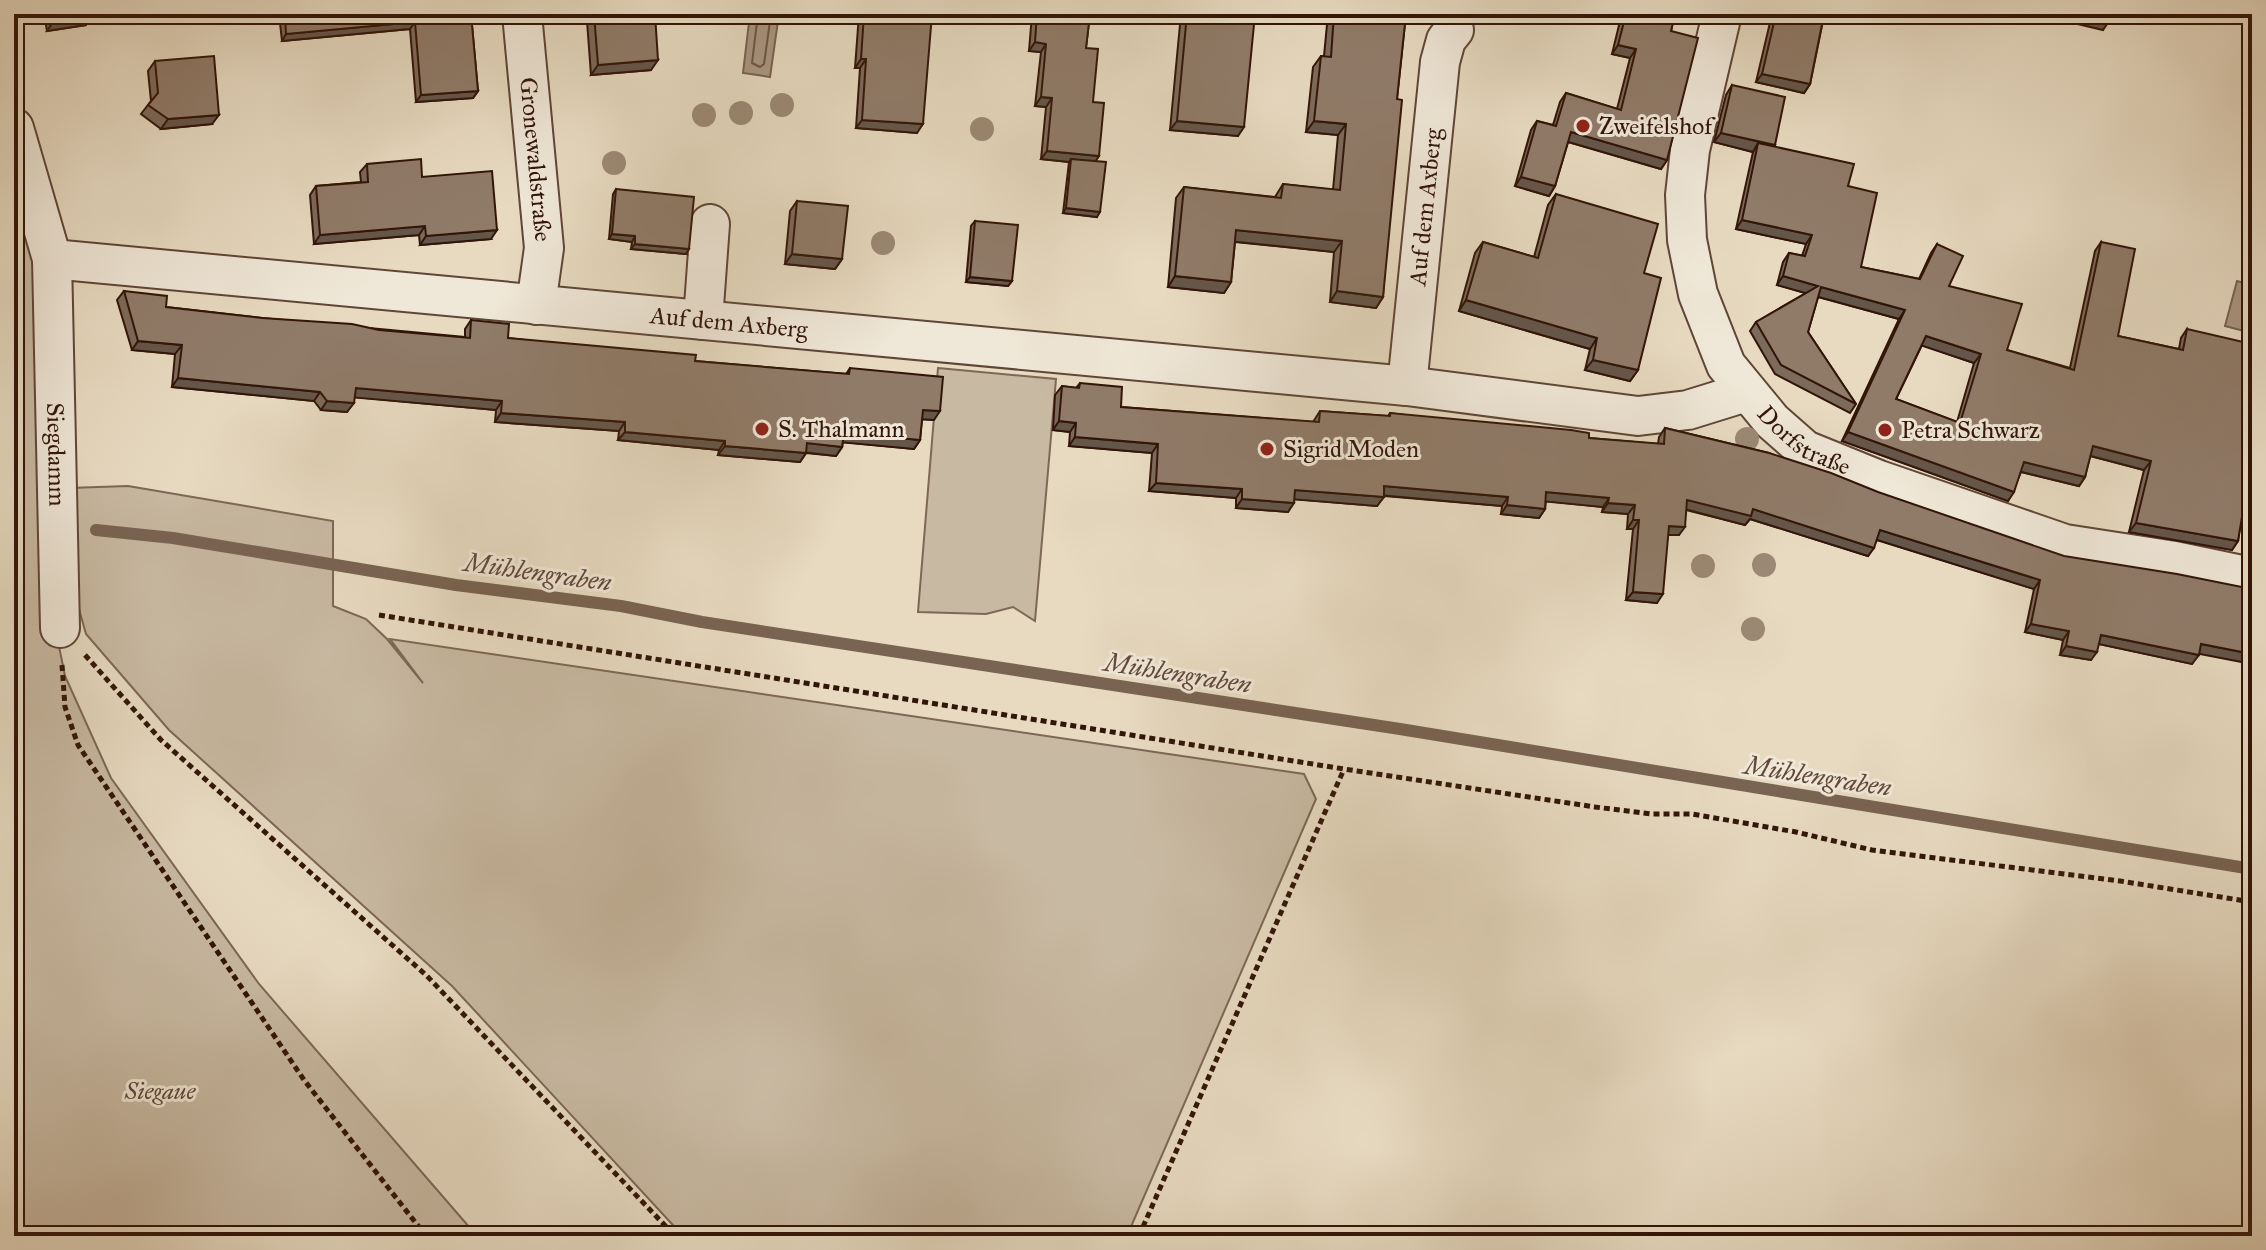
<svg xmlns="http://www.w3.org/2000/svg" width="2266" height="1250" viewBox="0 0 2266 1250" font-family="'IM FELL Great Primer',serif">
  <rect width="100%" height="100%" fill="#e7dac1"/>
  <filter id="stains"><feTurbulence type="fractalNoise" baseFrequency=".0025" numOctaves="4"/><feColorMatrix values="0 0 0 0 .2 0 0 0 0 .09 0 0 0 0 .02 0 0 0 .5 -.17"/></filter>
  <radialGradient id="worn" r=".72"><stop offset=".6" stop-color="#630" stop-opacity="0"/><stop offset="1" stop-color="#630" stop-opacity=".3"/></radialGradient>
  <g fill="#c8b9a2" stroke="#7d6756" stroke-width="2">
    <path d="M 14,182 L 35,254 L 49,597 L 65,676 L 111,778 L 259,984 L 477,1236 L 14,1236 Z"/>
    <path d="M 938,368 L 1056,379 L 1035,621 L 1013,607 L 986,614 L 918,612 Z"/>
    <path d="M 128,486 L 333,521 L 333,606 L 366,619 L 387,639 L 423,683 L 390,639 L 1304,774 L 1316,799 L 1127,1236 L 683,1236 L 452,986 L 169,730 L 86,634 L 69,574 L 69,488 Z"/>
  </g>
  <g fill="#a99782" stroke="#796352" stroke-width="2">
    <path d="M 750,14 L 779,14 L 770,77 L 743,73 Z"/>
    <path d="M 2237,281 L 2252,285 L 2252,317 L 2248,332 L 2225,326 Z"/>
  </g>
  <g fill="none" stroke-linecap="round" stroke-linejoin="round">
    <path stroke="#6e5646" stroke-width="2" d="M 758,14 L 752,63 L 760,67 L 764,64 L 771,14"/>
    <path stroke="#796352" stroke-width="12" d="M 96,530 L 173,538 L 456,585 L 621,606 L 702,622 L 1400,729 L 2252,869"/>
    <defs>
      <g id="minor">
        <path id="s1" d="M 522,14 L 544,248 L 536,305"/>
        <path id="s2" d="M 1722,14 L 1690,150 L 1685,195 L 1687,240 L 1698,294 L 1726,365 L 1772,421 L 1805,450 L 1879,480 L 2065,544 L 2175,561 L 2252,577"/>
        <path id="s3" d="M 14,128 L 52,259 L 60,628"/>
        <path id="s4" d="M 52,259 L 1407,386 L 1638,416 L 1688,410 L 1746,392"/>
        <path d="M 703,320 L 710,224"/>
        <path id="s5" d="M 1407,386 L 1440,62 L 1446,40 L 1454,30"/>
      </g>
    </defs>
    <use href="#minor" stroke="#5f4637" stroke-width="42"/>
    <g stroke="#321509" stroke-width="5" stroke-dasharray="6 4" stroke-linecap="butt">
      <path d="M 379,615 L 1344,769 L 1595,807 L 1651,814 L 1692,814 L 1796,832 L 1872,850 L 2120,881 L 2252,902"/>
      <path d="M 85,655 L 161,740 L 426,975 L 675,1236"/>
      <path d="M 62,665 L 65,707 L 78,745 L 304,1080 L 426,1236"/>
      <path d="M 1139,1236 L 1344,769"/>
    </g>
    <use href="#minor" stroke="#efe7d7" stroke-width="38"/>
  </g>
  <g fill="#9c8975">
    <circle cx="782" cy="105" r="12"/>
    <circle cx="741" cy="113" r="12"/>
    <circle cx="704" cy="115" r="12"/>
    <circle cx="982" cy="129" r="12"/>
    <circle cx="614" cy="163" r="12"/>
    <circle cx="883" cy="243" r="12"/>
    <circle cx="1747" cy="439" r="12"/>
    <circle cx="1764" cy="565" r="12"/>
    <circle cx="1703" cy="566" r="12"/>
    <circle cx="1753" cy="629" r="12"/>
  </g>
  <g fill="#7c6a5a" stroke="#321509" stroke-width="2" fill-rule="evenodd">
    <path d="M 44,14 L 92,14 L 92,16 L 86,25 L 47,31 Z"/>
    <path d="M 279,14 L 471,14 L 478,91 L 473,98 L 416,102 L 410,29 L 282,41 Z"/>
    <path d="M 592,14 L 655,14 L 651,70 L 591,75 L 587,21 Z"/>
    <path d="M 859,14 L 932,14 L 917,133 L 856,128 L 860,68 L 855,68 Z"/>
    <path d="M 1032,14 L 1090,14 L 1086,48 L 1093,102 L 1097,217 L 1063,213 L 1069,162 L 1041,159 L 1046,107 L 1035,106 L 1041,52 L 1029,51 Z"/>
    <path d="M 1181,14 L 1254,14 L 1238,136 L 1170,130 Z"/>
    <path d="M 1328,14 L 1406,14 L 1397,99 L 1383,297 L 1376,308 L 1330,302 L 1334,252 L 1235,242 L 1231,282 L 1224,293 L 1168,287 L 1176,198 L 1184,187 L 1275,197 L 1283,184 L 1333,190 L 1338,135 L 1306,132 L 1313,67 L 1321,56 L 1324,56 Z"/>
    <path d="M 1587,14 L 1675,14 L 1671,31 L 1667,160 L 1661,169 L 1568,142 L 1555,186 L 1549,196 L 1515,186 L 1531,130 L 1537,121 L 1553,125 L 1560,102 L 1566,93 L 1617,109 L 1630,58 L 1612,54 L 1620,21 Z"/>
    <path d="M 1772,14 L 1838,14 L 1832,23 L 1823,21 L 1810,84 L 1804,93 L 1756,82 Z"/>
    <path d="M 155,61 L 212,124 L 161,129 L 141,114 L 151,101 L 148,71 Z"/>
    <path d="M 1732,85 L 1775,145 L 1774,147 L 1848,186 L 1861,267 L 1919,279 L 1931,253 L 1937,244 L 1949,286 L 2007,350 L 2070,368 L 2095,251 L 2101,242 L 2118,336 L 2179,349 L 2181,338 L 2187,329 L 2240,527 L 2238,541 L 2232,550 L 2129,532 L 2144,470 L 2090,456 L 2085,477 L 2079,486 L 2021,472 L 2008,501 L 1842,441 L 1899,319 L 1818,297 L 1808,332 L 1856,404 L 1850,413 L 1775,374 L 1750,331 L 1756,322 L 1806,293 L 1777,285 L 1783,262 L 1789,253 L 1802,256 L 1806,244 L 1736,229 L 1753,152 L 1714,142 L 1726,95 ZM 1922,345 L 1974,363 L 1957,422 L 1896,399 Z"/>
    <path d="M 367,164 L 422,177 L 491,239 L 420,245 L 419,235 L 314,244 L 310,195 L 316,186 L 361,182 L 360,172 Z"/>
    <path d="M 616,189 L 686,254 L 631,249 L 632,242 L 609,239 L 613,194 Z"/>
    <path d="M 1556,194 L 1644,273 L 1638,370 L 1630,381 L 1585,370 L 1590,349 L 1459,311 L 1475,253 L 1483,242 L 1534,257 L 1548,205 Z"/>
    <path d="M 797,201 L 842,259 L 835,269 L 785,264 L 790,211 Z"/>
    <path d="M 975,221 L 1012,281 L 1008,286 L 966,282 L 971,226 Z"/>
    <path d="M 124,291 L 166,307 L 262,318 L 465,337 L 465,329 L 471,320 L 508,338 L 695,361 L 846,374 L 850,368 L 934,420 L 922,419 L 920,440 L 914,449 L 843,442 L 842,447 L 836,456 L 806,453 L 800,462 L 718,455 L 719,450 L 618,440 L 619,431 L 495,422 L 496,410 L 354,397 L 347,412 L 321,410 L 314,401 L 172,387 L 175,354 L 132,350 L 117,300 Z"/>
    <path d="M 1080,383 L 1121,407 L 1313,422 L 1320,411 L 1388,416 L 1390,413 L 1589,438 L 1658,444 L 1659,437 L 1665,428 L 1769,453 L 2199,653 L 2192,664 L 2099,644 L 2091,660 L 2060,655 L 2063,640 L 2025,632 L 2034,589 L 1877,540 L 1868,556 L 1750,519 L 1745,525 L 1686,510 L 1679,535 L 1668,535 L 1657,603 L 1626,600 L 1633,529 L 1627,529 L 1628,514 L 1602,512 L 1603,507 L 1546,501 L 1545,509 L 1539,518 L 1501,514 L 1502,506 L 1384,496 L 1377,506 L 1294,499 L 1288,512 L 1236,508 L 1236,498 L 1149,491 L 1152,453 L 1069,446 L 1070,432 L 1053,430 L 1055,395 L 1062,386 L 1076,388 Z"/>
  </g>
  <g fill="#65564a" stroke="#321509" stroke-width="2">
    <path d="M 1587,14 L 1625,14 L 1620,21 Z"/>
    <path d="M 1823,14 L 1835,14 L 1838,15 L 1832,23 L 1819,20 Z"/>
    <path d="M 2036,14 L 2077,14 L 2109,21 L 2103,30 Z"/>
    <path d="M 92,16 L 86,25 L 47,31 L 53,22 Z"/>
    <path d="M 415,22 L 410,29 L 282,41 L 286,34 Z"/>
    <path d="M 1035,42 L 1046,44 L 1041,52 L 1029,51 Z"/>
    <path d="M 1618,45 L 1636,49 L 1630,58 L 1612,54 Z"/>
    <path d="M 861,59 L 866,59 L 860,68 L 855,68 Z"/>
    <path d="M 658,60 L 651,70 L 591,75 L 598,65 Z"/>
    <path d="M 1762,74 L 1810,84 L 1804,93 L 1756,82 Z"/>
    <path d="M 478,91 L 473,98 L 416,102 L 421,95 Z"/>
    <path d="M 1041,97 L 1052,98 L 1046,107 L 1035,106 Z"/>
    <path d="M 219,115 L 212,124 L 161,129 L 168,119 Z"/>
    <path d="M 862,120 L 923,124 L 917,133 L 856,128 Z"/>
    <path d="M 1177,121 L 1244,127 L 1238,136 L 1170,130 Z"/>
    <path d="M 1314,121 L 1346,124 L 1338,135 L 1306,132 Z"/>
    <path d="M 1571,132 L 1667,160 L 1661,169 L 1565,141 Z"/>
    <path d="M 1721,133 L 1775,145 L 1768,155 L 1758,143 L 1753,152 L 1714,142 Z"/>
    <path d="M 1047,151 L 1099,156 L 1093,165 L 1071,159 L 1069,162 L 1041,159 Z"/>
    <path d="M 1521,177 L 1555,186 L 1549,196 L 1515,186 Z"/>
    <path d="M 1066,208 L 1100,212 L 1097,217 L 1063,213 Z"/>
    <path d="M 1742,220 L 1812,235 L 1806,244 L 1736,229 Z"/>
    <path d="M 425,226 L 419,235 L 314,244 L 320,235 Z"/>
    <path d="M 497,230 L 491,239 L 420,245 L 426,236 Z"/>
    <path d="M 1236,230 L 1342,241 L 1334,252 L 1228,241 Z"/>
    <path d="M 612,234 L 635,236 L 632,242 L 609,239 Z"/>
    <path d="M 635,244 L 689,249 L 686,254 L 631,249 Z"/>
    <path d="M 792,254 L 842,259 L 835,269 L 785,264 Z"/>
    <path d="M 1175,276 L 1231,282 L 1224,293 L 1168,287 Z"/>
    <path d="M 1783,276 L 1818,286 L 1812,295 L 1777,285 Z"/>
    <path d="M 970,277 L 1012,281 L 1008,286 L 966,282 Z"/>
    <path d="M 1821,287 L 1905,310 L 1899,319 L 1815,296 Z"/>
    <path d="M 1337,291 L 1383,297 L 1376,308 L 1330,302 Z"/>
    <path d="M 1466,300 L 1597,338 L 1590,349 L 1459,311 Z"/>
    <path d="M 1926,336 L 1981,354 L 1974,363 L 1920,345 Z"/>
    <path d="M 138,341 L 182,345 L 175,354 L 132,350 Z"/>
    <path d="M 1593,360 L 1638,370 L 1630,381 L 1585,370 Z"/>
    <path d="M 178,378 L 320,392 L 314,401 L 172,387 Z"/>
    <path d="M 356,388 L 502,401 L 496,410 L 349,397 Z"/>
    <path d="M 327,401 L 354,403 L 347,412 L 321,410 Z"/>
    <path d="M 923,410 L 940,411 L 934,420 L 917,419 Z"/>
    <path d="M 501,413 L 625,422 L 619,431 L 495,422 Z"/>
    <path d="M 1059,421 L 1076,423 L 1070,432 L 1053,430 Z"/>
    <path d="M 625,432 L 725,441 L 719,450 L 618,440 Z"/>
    <path d="M 1848,432 L 2014,492 L 2008,501 L 1842,441 Z"/>
    <path d="M 844,433 L 920,440 L 914,449 L 838,442 Z"/>
    <path d="M 1075,437 L 1158,444 L 1152,453 L 1069,446 Z"/>
    <path d="M 807,443 L 842,447 L 836,456 L 801,452 Z"/>
    <path d="M 725,446 L 806,453 L 800,462 L 718,455 Z"/>
    <path d="M 2093,446 L 2151,461 L 2144,470 L 2087,455 Z"/>
    <path d="M 2024,462 L 2085,477 L 2079,486 L 2018,471 Z"/>
    <path d="M 1156,483 L 1242,489 L 1236,498 L 1149,491 Z"/>
    <path d="M 1384,486 L 1508,497 L 1502,506 L 1378,495 Z"/>
    <path d="M 1295,490 L 1384,497 L 1377,506 L 1289,499 Z"/>
    <path d="M 1546,492 L 1609,498 L 1603,507 L 1540,501 Z"/>
    <path d="M 1242,499 L 1294,503 L 1288,512 L 1236,508 Z"/>
    <path d="M 1687,500 L 1753,509 L 1874,548 L 1868,556 L 1750,519 L 1745,525 L 1681,508 Z"/>
    <path d="M 1608,503 L 1635,505 L 1628,514 L 1602,512 Z"/>
    <path d="M 1507,505 L 1545,509 L 1539,518 L 1501,514 Z"/>
    <path d="M 2242,517 L 2252,519 L 2252,530 L 2236,526 Z"/>
    <path d="M 1633,520 L 1639,520 L 1633,529 L 1627,529 Z"/>
    <path d="M 2136,523 L 2238,541 L 2232,550 L 2129,532 Z"/>
    <path d="M 1669,526 L 1685,527 L 1679,535 L 1663,535 Z"/>
    <path d="M 1880,530 L 2040,580 L 2034,589 L 1874,539 Z"/>
    <path d="M 1633,592 L 1663,594 L 1657,603 L 1626,600 Z"/>
    <path d="M 2031,624 L 2069,631 L 2063,640 L 2025,632 Z"/>
    <path d="M 2101,635 L 2199,655 L 2192,664 L 2094,643 Z"/>
    <path d="M 2201,644 L 2252,654 L 2252,664 L 2195,653 Z"/>
    <path d="M 2066,646 L 2097,652 L 2091,660 L 2060,655 Z"/>
  </g>
  <g fill="#907b69" stroke="#321509" stroke-width="2" fill-rule="evenodd">
    <path d="M 52,14 L 92,14 L 92,16 L 53,22 Z"/>
    <path d="M 285,14 L 471,14 L 478,91 L 421,95 L 415,22 L 286,34 Z"/>
    <path d="M 594,14 L 655,14 L 658,60 L 598,65 Z"/>
    <path d="M 864,14 L 932,14 L 923,124 L 862,120 L 866,59 L 861,59 Z"/>
    <path d="M 1037,14 L 1090,14 L 1086,48 L 1098,49 L 1093,102 L 1104,103 L 1099,156 L 1047,151 L 1052,98 L 1041,97 L 1046,44 L 1035,42 Z"/>
    <path d="M 1187,14 L 1255,14 L 1244,127 L 1177,121 Z"/>
    <path d="M 1334,14 L 1406,14 L 1397,99 L 1402,100 L 1383,297 L 1337,291 L 1342,241 L 1236,230 L 1231,282 L 1175,276 L 1184,187 L 1281,198 L 1283,184 L 1340,190 L 1346,124 L 1314,121 L 1321,56 L 1331,57 Z"/>
    <path d="M 1626,14 L 1675,14 L 1671,31 L 1698,38 L 1667,160 L 1571,132 L 1555,186 L 1521,177 L 1537,121 L 1556,126 L 1566,93 L 1621,110 L 1636,49 L 1618,45 Z"/>
    <path d="M 1776,14 L 1824,14 L 1810,84 L 1762,74 Z"/>
    <path d="M 2077,14 L 2111,14 L 2109,21 Z"/>
    <path d="M 214,56 L 219,115 L 168,119 L 148,105 L 158,93 L 155,61 Z"/>
    <path d="M 1732,85 L 1785,97 L 1775,145 L 1721,133 Z"/>
    <path d="M 1758,143 L 1854,164 L 1848,186 L 1877,193 L 1861,267 L 1920,279 L 1937,244 L 1963,256 L 1949,286 L 2022,304 L 2007,350 L 2074,370 L 2101,242 L 2135,249 L 2118,336 L 2183,350 L 2187,329 L 2252,344 L 2252,519 L 2242,517 L 2238,541 L 2136,523 L 2151,461 L 2093,446 L 2085,477 L 2024,462 L 2014,492 L 1848,432 L 1905,310 L 1821,287 L 1808,332 L 1856,404 L 1781,365 L 1756,322 L 1818,286 L 1783,276 L 1789,253 L 1805,256 L 1812,235 L 1742,220 ZM 1926,336 L 1981,354 L 1960,423 L 1896,399 Z"/>
    <path d="M 421,159 L 422,177 L 492,171 L 497,230 L 426,236 L 425,226 L 320,235 L 316,186 L 368,182 L 367,164 Z"/>
    <path d="M 1071,159 L 1106,162 L 1100,212 L 1066,208 Z"/>
    <path d="M 616,189 L 694,197 L 689,249 L 635,244 L 635,236 L 612,234 Z"/>
    <path d="M 1556,194 L 1658,224 L 1644,273 L 1661,278 L 1638,370 L 1593,360 L 1597,338 L 1466,300 L 1483,242 L 1538,258 Z"/>
    <path d="M 797,201 L 848,206 L 842,259 L 792,254 Z"/>
    <path d="M 975,221 L 1018,225 L 1012,281 L 970,277 Z"/>
    <path d="M 124,291 L 167,296 L 166,307 L 262,318 L 352,324 L 379,330 L 470,338 L 471,320 L 509,324 L 508,338 L 696,355 L 695,361 L 849,374 L 850,368 L 943,377 L 940,411 L 923,410 L 920,440 L 844,433 L 842,447 L 807,443 L 806,453 L 725,446 L 725,441 L 625,432 L 625,422 L 501,413 L 502,401 L 356,388 L 354,403 L 327,401 L 320,392 L 178,378 L 182,345 L 138,341 Z"/>
    <path d="M 1080,383 L 1122,387 L 1121,407 L 1319,422 L 1320,411 L 1390,416 L 1390,413 L 1571,430 L 1589,433 L 1589,438 L 1664,444 L 1665,428 L 1769,453 L 1831,473 L 1878,492 L 2064,556 L 2177,574 L 2252,589 L 2252,654 L 2201,644 L 2199,655 L 2101,635 L 2097,652 L 2066,646 L 2069,631 L 2031,624 L 2040,580 L 1880,530 L 1874,548 L 1753,509 L 1751,516 L 1687,500 L 1685,527 L 1669,526 L 1663,594 L 1633,592 L 1639,520 L 1633,520 L 1635,505 L 1608,503 L 1609,498 L 1546,492 L 1545,509 L 1507,505 L 1508,497 L 1384,486 L 1384,497 L 1295,490 L 1294,503 L 1242,499 L 1242,489 L 1156,483 L 1158,444 L 1075,437 L 1076,423 L 1059,421 L 1062,386 L 1079,388 Z"/>
  </g>
  <g fill="#8f2418" stroke="#efe7d7" stroke-width="3">
    <circle cx="1583" cy="126" r="8"/>
    <circle cx="762" cy="429" r="8"/>
    <circle cx="1885" cy="430" r="8"/>
    <circle cx="1267" cy="449" r="8"/>
  </g>
  <g text-anchor="middle" stroke-width="6" stroke-linejoin="round" paint-order="stroke">
    <g font-size="24" fill="#321509" stroke="#efe7d7" text-anchor="start">
      <text x="1599" y="134">Zweifelshof</text>
      <text x="778" y="437">S. Thalmann</text>
      <text x="1901" y="438">Petra Schwarz</text>
      <text x="1283" y="457">Sigrid Moden</text>
    </g>
    <g font-size="24" fill="#321509" stroke="#efe7d7">
      <text dy="8" stroke="none"><textPath href="#s1" startOffset="146">Gronewaldstraße</textPath></text>
      <text dy="8" stroke="none"><textPath href="#s5" startOffset="180">Auf dem Axberg</textPath></text>
      <text dy="8" stroke="none"><textPath href="#s4" startOffset="680">Auf dem Axberg</textPath></text>
      <text dy="8" stroke="none"><textPath href="#s2" startOffset="472">Dorfstraße</textPath></text>
      <text dy="8" stroke="none"><textPath href="#s3" startOffset="332">Siegdamm</textPath></text>
    </g>
    <g font-size="24" font-style="italic" fill="#5f4637" stroke="#efe7d7">
      <text x="160" y="1099">Siegaue</text>
    </g>
    <g font-size="26" font-style="italic" fill="#624939" stroke="#efe7d7">
      <text transform="translate(538 572) rotate(8)" y="9">Mühlengraben</text>
      <text transform="translate(1178 673) rotate(9)" y="9">Mühlengraben</text>
      <text transform="translate(1818 776) rotate(9)" y="9">Mühlengraben</text>
    </g>
  </g>
  <rect width="2266" height="1250" fill="none" stroke="#e7dac1" stroke-width="48"/>
  <rect x="16" y="16" width="2234" height="1218" fill="none" stroke="#321509" stroke-width="4"/>
  <rect x="24" y="24" width="2218" height="1202" fill="none" stroke="#321509" stroke-width="2"/>
  <rect width="100%" height="100%" filter="url(#stains)"/>
  <rect width="100%" height="100%" fill="url(#worn)"/>
</svg>
